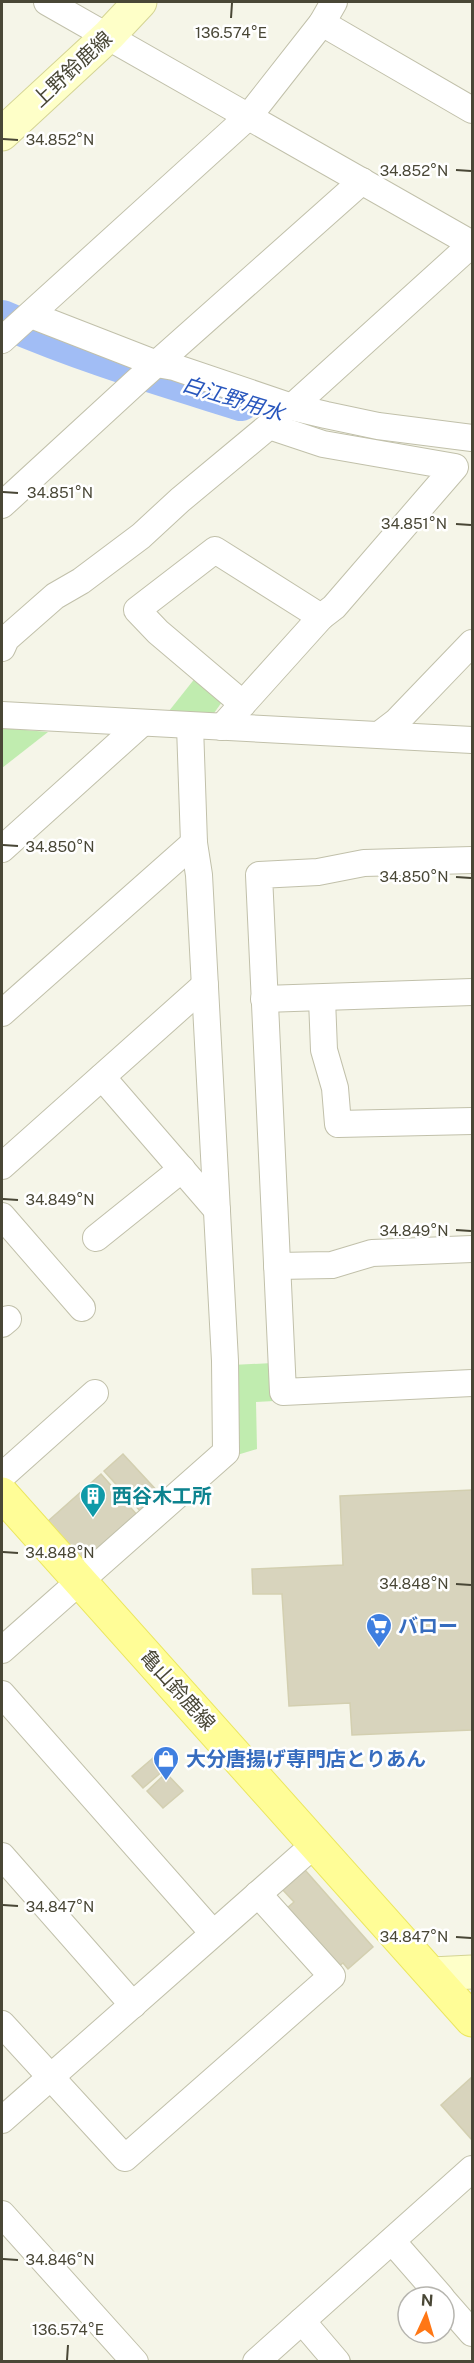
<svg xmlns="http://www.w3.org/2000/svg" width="474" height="2363" viewBox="0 0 474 2363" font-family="'Public Sans','Noto Sans JP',sans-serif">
  <rect width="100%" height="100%" fill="#f5f5e8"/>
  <g fill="#c0ecaf">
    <path d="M 196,677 L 224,699 L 212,716 L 171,714 L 169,711 Z"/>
    <path d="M 2,728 L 48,732 L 2,768 Z"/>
    <path d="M 273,1363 L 274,1401 L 256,1402 L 257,1449 L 237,1455 L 232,1365 Z"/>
  </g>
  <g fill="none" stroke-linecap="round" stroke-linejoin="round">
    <path stroke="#a1bdf5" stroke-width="38" d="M 2,319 C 79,353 161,377 241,402"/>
  </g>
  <g fill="#d8d4bd" stroke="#d3cfb0" stroke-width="1.5">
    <path d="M 123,1454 L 160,1494 L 141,1512 L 104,1471 Z"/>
    <path d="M 101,1474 L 138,1516 L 86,1564 L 47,1522 Z"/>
    <path d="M 472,1490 L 472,1730 L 352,1735 L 350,1703 L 289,1706 L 282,1594 L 253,1594 L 252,1569 L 343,1565 L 340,1496 Z"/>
    <path d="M 153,1758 L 164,1770 L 143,1788 L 132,1776 Z"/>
    <path d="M 166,1773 L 183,1791 L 163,1808 L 147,1791 Z"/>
    <path d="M 305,1870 L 373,1947 L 348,1969 L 343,1963 L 339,1966 L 287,1908 L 294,1902 L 282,1889 Z"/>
    <path d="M 472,2077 L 472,2140 L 441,2105 Z"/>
  </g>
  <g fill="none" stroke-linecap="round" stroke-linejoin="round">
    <defs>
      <g id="street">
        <path d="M 47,2 L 472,244"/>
        <path d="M 322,23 L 472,110"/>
        <path d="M 31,315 L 157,364 L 174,367 L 292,407 L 326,415 L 378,426 L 472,438"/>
        <path d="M 2,340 L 249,116 L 322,23 L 334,2"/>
        <path d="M 292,407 L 472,244"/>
        <path d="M 2,505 L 137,381 L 362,181"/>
        <path d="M 2,648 L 6,639 L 55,596 L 81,581 L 141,536 L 180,500 L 269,426 L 323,444 L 455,467 L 334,607 L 321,617"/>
        <path d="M 2,715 L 472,740"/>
        <path d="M 222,727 L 321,617 L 215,550 L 137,610 L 158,632 L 243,704"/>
        <path d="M 380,734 L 397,721 L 472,643"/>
        <path d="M 2,849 L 142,723"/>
        <path d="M 472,860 L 364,863 L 318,872 L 259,875 L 283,1392 L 472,1383"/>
        <path d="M 264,999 L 472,992"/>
        <path d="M 322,999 L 324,1050 L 335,1088 L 338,1124 L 472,1121"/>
        <path d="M 2,1013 L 194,843"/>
        <path d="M 102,1077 L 217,1210"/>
        <path d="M 2,1166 L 205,985"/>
        <path d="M 2,1216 L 82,1308"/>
        <path d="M 96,1238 L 182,1169"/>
        <path d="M 277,1266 L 332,1265 L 372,1253 L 472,1249"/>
        <path d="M 2,1324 L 8,1319"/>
        <path d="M 2,1476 L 95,1393"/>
        <path d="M 2,1650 L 226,1452 L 225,1361 L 199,875 L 194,843 L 190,726"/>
        <path d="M 2,1694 L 213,1933"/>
        <path d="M 2,1856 L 133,2005"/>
        <path d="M 2,2024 L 125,2158 L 332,1976 L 258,1894"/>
        <path d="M 2,2120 L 315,1844"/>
        <path d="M 2,2214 L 135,2362"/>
        <path d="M 392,2241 L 441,2297"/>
        <path d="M 444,2301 L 472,2333"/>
        <path d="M 302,2321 L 337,2362"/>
        <path d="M 256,2362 L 472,2169"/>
      </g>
      <g id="secondary">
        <path d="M 2,134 L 109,35 L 140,2"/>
        <path d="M 432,1974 L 472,1972"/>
      </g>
      <path id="primary" d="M 2,1494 L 472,2020"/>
    </defs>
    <use href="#street" stroke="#c1c0aa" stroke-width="28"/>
    <use href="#secondary" stroke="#d4d494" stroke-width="35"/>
    <use href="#primary" stroke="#ebe760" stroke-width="35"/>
    <use href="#street" stroke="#fff" stroke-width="26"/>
    <use href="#secondary" stroke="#feffc8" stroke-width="33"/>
    <use href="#primary" stroke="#fffd97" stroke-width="33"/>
  </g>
  <path fill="none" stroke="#494736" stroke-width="2" d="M 231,18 L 232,3M 3,139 L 18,140M 456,170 L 471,171M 3,492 L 18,493M 456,524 L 471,525M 3,845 L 18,846M 456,877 L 471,878M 3,1199 L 18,1200M 456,1230 L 471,1231M 3,1552 L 18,1553M 456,1584 L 471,1585M 3,1905 L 18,1906M 456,1937 L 471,1938M 3,2259 L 18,2260M 67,2360 L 68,2345"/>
  <defs>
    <symbol id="building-pin" viewBox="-11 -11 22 30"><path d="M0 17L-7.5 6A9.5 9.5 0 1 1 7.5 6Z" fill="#0f9aa8" stroke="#fff"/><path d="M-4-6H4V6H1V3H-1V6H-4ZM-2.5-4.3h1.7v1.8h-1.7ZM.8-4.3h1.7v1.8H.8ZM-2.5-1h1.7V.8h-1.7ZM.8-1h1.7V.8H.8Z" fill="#fff"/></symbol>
    <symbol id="supermarket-pin" viewBox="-11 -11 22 30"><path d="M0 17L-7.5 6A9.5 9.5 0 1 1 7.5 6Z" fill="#3f7fe0" stroke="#fff"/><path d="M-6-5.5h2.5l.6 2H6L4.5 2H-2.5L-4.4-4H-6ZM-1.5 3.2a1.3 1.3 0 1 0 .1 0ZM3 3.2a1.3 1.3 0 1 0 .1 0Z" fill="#fff"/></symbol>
    <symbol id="shop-pin" viewBox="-11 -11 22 30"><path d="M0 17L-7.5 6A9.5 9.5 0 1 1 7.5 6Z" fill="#3f7fe0" stroke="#fff"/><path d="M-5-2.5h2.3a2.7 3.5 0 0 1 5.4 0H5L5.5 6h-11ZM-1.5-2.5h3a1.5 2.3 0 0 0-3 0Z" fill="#fff"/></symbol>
  </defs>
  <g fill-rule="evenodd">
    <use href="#building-pin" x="78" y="1481" width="30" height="40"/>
    <use href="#supermarket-pin" x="364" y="1611" width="30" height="40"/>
    <use href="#shop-pin" x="151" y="1744" width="30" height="40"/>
  </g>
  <g text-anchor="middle" stroke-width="5" stroke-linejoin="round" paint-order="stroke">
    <g font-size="20" fill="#494736" stroke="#fff">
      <text transform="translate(72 69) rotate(-43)" y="7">上野鈴鹿線</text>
      <text transform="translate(178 1690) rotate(48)" y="7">亀山鈴鹿線</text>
    </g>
    <g font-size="20" font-weight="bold" fill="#0d838f" stroke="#fff" text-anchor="start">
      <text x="112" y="1503">西谷木工所</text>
    </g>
    <g font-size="20" font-weight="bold" fill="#366cbe" stroke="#fff" text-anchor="start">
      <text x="398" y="1633">バロー</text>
      <text x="186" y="1766">大分唐揚げ専門店とりあん</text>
    </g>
    <g font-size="21" font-style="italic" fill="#2856bd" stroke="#fff">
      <text transform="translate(233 399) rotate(17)" y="7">白江野用水</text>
    </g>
  </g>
  <g font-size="15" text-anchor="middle" fill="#494736" stroke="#fff" stroke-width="5" stroke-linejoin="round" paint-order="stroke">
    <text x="231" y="38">136.574°E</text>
    <text x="60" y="145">34.852°N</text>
    <text x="414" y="176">34.852°N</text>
    <text x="60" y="498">34.851°N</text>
    <text x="414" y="529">34.851°N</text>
    <text x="60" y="852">34.850°N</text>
    <text x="414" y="882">34.850°N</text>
    <text x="60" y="1205">34.849°N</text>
    <text x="414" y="1236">34.849°N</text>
    <text x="60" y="1558">34.848°N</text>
    <text x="414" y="1589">34.848°N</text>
    <text x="60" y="1912">34.847°N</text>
    <text x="414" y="1942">34.847°N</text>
    <text x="60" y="2265">34.846°N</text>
    <text x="68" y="2335">136.574°E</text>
  </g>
  <rect width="474" height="2363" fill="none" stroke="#494736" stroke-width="6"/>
  <g transform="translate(426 2315) rotate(4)"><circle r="28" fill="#ffffff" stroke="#b6b5af" stroke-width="1.5"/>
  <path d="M0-4.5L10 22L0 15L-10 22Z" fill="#ff7715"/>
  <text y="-9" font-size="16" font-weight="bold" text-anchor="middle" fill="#494736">N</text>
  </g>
</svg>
